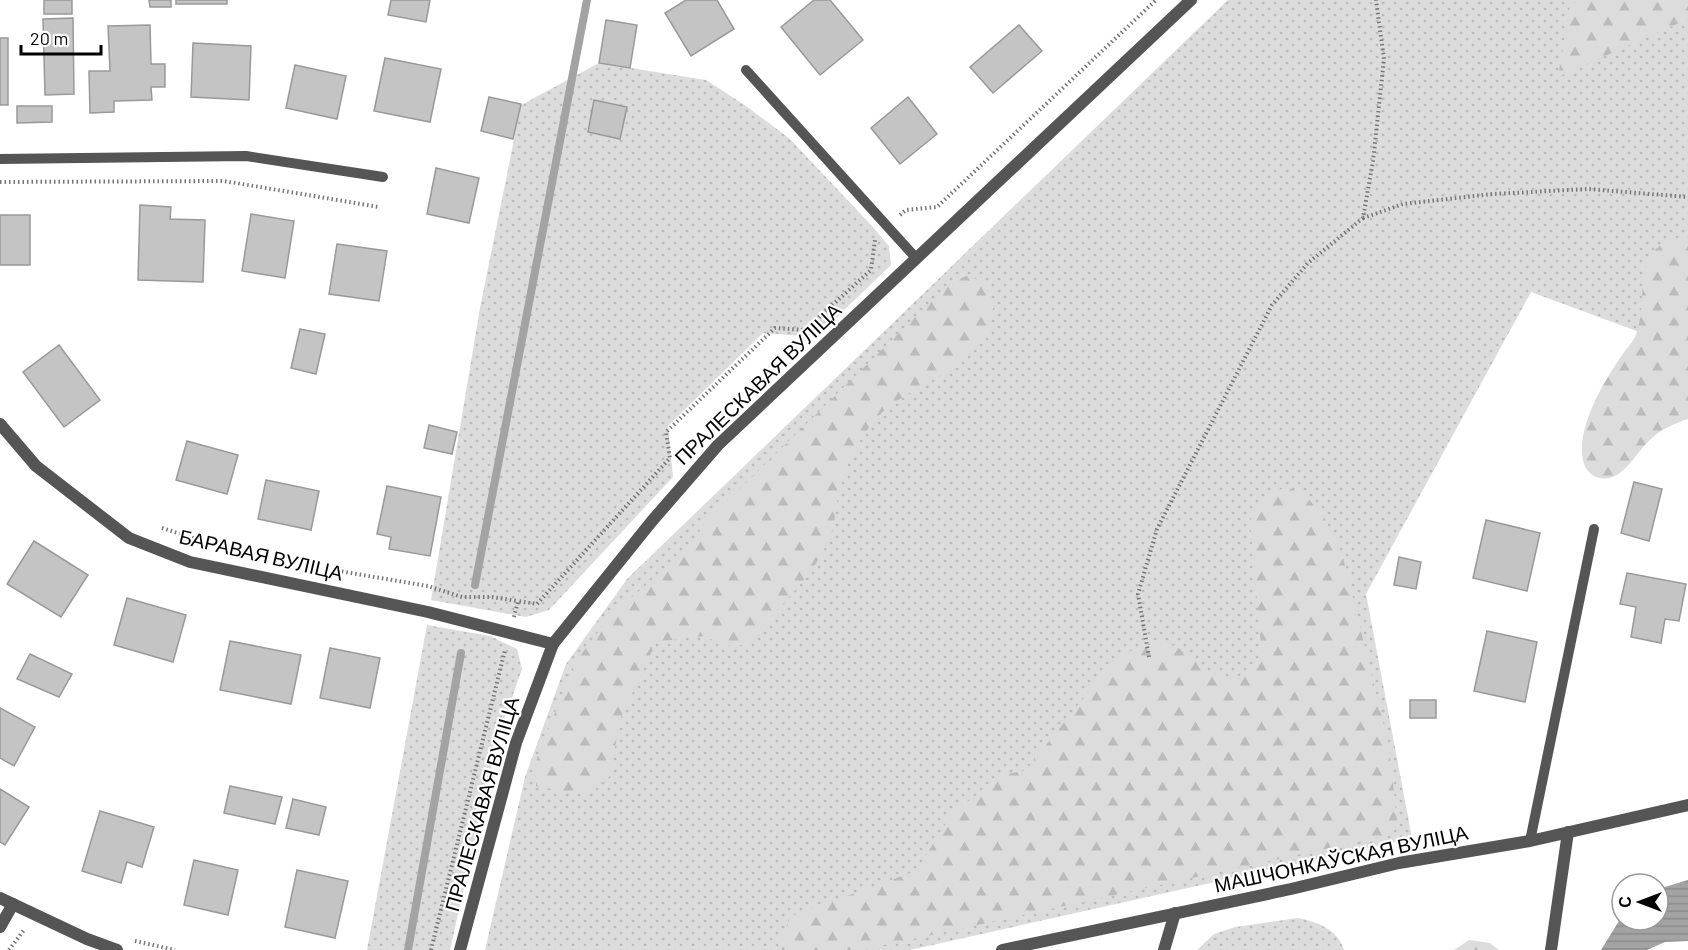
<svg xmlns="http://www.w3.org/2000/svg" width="1688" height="950" viewBox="0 0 1688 950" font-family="Barlow,sans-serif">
  <defs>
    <pattern id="grass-dots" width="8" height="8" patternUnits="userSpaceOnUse" patternTransform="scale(1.5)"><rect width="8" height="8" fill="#dcdcdc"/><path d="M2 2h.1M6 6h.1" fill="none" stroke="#bbb" stroke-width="1.8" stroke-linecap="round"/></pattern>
    <pattern id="forest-firs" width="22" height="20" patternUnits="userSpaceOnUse" patternTransform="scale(1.5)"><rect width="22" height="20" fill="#dcdcdc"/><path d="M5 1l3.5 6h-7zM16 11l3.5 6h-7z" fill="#bbb"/></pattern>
    <pattern id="water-rules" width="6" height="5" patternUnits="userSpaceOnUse" patternTransform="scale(1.5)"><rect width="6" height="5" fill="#a3a3a3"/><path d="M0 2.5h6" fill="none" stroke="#8b8b8b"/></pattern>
  </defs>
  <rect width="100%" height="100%" fill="#fff"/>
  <g fill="url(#grass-dots)">
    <path d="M 1228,0 L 1688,0 L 1688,350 L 1531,292 L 1366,594 L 1412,838 L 910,950 L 485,950 L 525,777 L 566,664 L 627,579 Z"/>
    <path d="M 599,63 L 706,80 L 743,104 L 789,138 L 872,226 L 889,246 L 891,265 L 816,337 L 763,333 L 668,426 L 673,477 L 549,610 L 526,617 L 431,600 L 480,308 L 521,105 Z"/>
    <path d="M 427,625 L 490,636 L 517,649 L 522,669 L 497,740 L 450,950 L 367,950 Z"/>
    <path d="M 1298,918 C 1318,922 1337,929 1344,950 L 1197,950 L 1214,934 L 1235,927 Z"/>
  </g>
  <g fill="url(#forest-firs)">
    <path d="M 1577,0 L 1688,0 L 1688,19 L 1558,77 L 1570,6 Z"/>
    <path d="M 1674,238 L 1688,238 L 1688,419 C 1675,423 1662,429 1652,438 C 1635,452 1622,486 1596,477 C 1589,474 1584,467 1583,460 C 1576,428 1604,381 1622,355 C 1626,349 1632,343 1635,337 C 1651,300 1628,256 1674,238 Z"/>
    <path d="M 968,275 C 989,284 997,300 991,322 C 979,370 909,383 878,417 C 858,438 843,470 838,498 C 835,510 835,523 831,534 C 815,577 775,611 744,645 L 725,646 L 704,636 L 656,642 L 620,720 L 610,776 L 585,795 L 536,786 L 536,761 L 574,664 L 610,616 L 688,549 L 705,523 L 949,284 Z"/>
    <path d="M 1288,487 L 1307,497 L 1325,519 L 1342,553 L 1389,746 L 1397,822 L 1393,834 L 895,943 L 856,950 L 782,950 L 778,943 L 791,916 L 916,871 L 952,814 L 1000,776 L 1026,770 L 1117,656 C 1131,651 1152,641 1167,644 C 1204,652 1213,700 1258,665 L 1261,645 L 1250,522 C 1259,499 1264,494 1288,487 Z"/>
    <path d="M 1469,940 L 1490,943 L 1499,950 L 1454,950 Z"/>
  </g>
  <path fill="url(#water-rules)" d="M 1688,880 L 1688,941 L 1665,942 L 1647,950 L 1601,950 L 1622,916 L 1622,920 L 1658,920 L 1658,889 Z"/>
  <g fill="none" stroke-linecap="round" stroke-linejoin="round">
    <g stroke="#a3a3a3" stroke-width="8">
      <path d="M 475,585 L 587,0"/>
      <path d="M 408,950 L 461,653"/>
    </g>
  </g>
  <g fill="#c4c4c4" stroke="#999" stroke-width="1.5">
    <rect x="44" y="0" width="28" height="14"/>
    <path d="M 149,0 L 171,0 L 171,7 L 150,7 Z"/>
    <rect x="176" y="0" width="51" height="4"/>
    <path d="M 391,0 L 430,0 L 426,22 L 388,15 Z"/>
    <path d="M 686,0 L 717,0 L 734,29 L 691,56 L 665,13 Z"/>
    <path d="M 814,0 L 830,0 L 863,40 L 820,75 L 781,27 Z"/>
    <path d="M 73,18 L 74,94 L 45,95 L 43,19 Z"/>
    <path d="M 606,20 L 637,25 L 630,68 L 599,63 Z"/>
    <path d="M 150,25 L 151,64 L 165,64 L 165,87 L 151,87 L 152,100 L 114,101 L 114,112 L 90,113 L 89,71 L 110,71 L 108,26 Z"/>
    <path d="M 1019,25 L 1042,51 L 993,93 L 970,67 Z"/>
    <rect x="0" y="38" width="8" height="67"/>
    <path d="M 193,43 L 251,46 L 249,100 L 191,97 Z"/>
    <path d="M 385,58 L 441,69 L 430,122 L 374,111 Z"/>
    <path d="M 295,65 L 346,76 L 337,119 L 286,108 Z"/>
    <path d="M 489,97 L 521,104 L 513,139 L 481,131 Z"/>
    <path d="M 908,97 L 937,134 L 900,164 L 871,128 Z"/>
    <path d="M 594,100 L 627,107 L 620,139 L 588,132 Z"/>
    <path d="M 17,106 L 52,106 L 52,122 L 17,123 Z"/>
    <path d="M 436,168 L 479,178 L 469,223 L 427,214 Z"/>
    <path d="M 140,205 L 171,207 L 170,219 L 205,220 L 203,282 L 138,280 Z"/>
    <path d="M 251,214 L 294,221 L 285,278 L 242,271 Z"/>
    <rect x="0" y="215" width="30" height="50"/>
    <path d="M 337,244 L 387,251 L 379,301 L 329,294 Z"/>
    <path d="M 300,329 L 325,334 L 316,374 L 291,368 Z"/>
    <path d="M 59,345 L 100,400 L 64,427 L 23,372 Z"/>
    <path d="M 429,425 L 457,432 L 452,454 L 424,448 Z"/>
    <path d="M 187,441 L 238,455 L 227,494 L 176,480 Z"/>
    <path d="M 266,480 L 319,491 L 311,530 L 258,519 Z"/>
    <path d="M 1634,482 L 1662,489 L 1649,541 L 1621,533 Z"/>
    <path d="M 387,486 L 441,497 L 430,556 L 389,549 L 391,537 L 377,534 Z"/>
    <path d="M 1486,520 L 1540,533 L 1527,591 L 1473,578 Z"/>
    <path d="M 34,541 L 88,575 L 61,617 L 7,584 Z"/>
    <path d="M 1399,557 L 1421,562 L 1416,589 L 1394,585 Z"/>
    <path d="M 1627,573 L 1686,584 L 1679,621 L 1665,619 L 1661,643 L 1631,637 L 1636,607 L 1620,604 Z"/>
    <path d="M 127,598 L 186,615 L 173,662 L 114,645 Z"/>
    <path d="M 1487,631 L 1537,642 L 1525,702 L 1474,691 Z"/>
    <path d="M 230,641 L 301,655 L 291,704 L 220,690 Z"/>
    <path d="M 330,648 L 380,658 L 370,708 L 320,698 Z"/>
    <path d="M 30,654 L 72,674 L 59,697 L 17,679 Z"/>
    <rect x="1410" y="700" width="26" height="18"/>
    <path d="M 0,708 L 35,727 L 14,766 L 0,758 Z"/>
    <path d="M 230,786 L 282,797 L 275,824 L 224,813 Z"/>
    <path d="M 0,789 L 29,807 L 5,845 L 0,842 Z"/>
    <path d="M 293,799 L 326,807 L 319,835 L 286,828 Z"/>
    <path d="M 100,811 L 154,827 L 142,867 L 127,862 L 121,883 L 82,871 Z"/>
    <path d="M 194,860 L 238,870 L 228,915 L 184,905 Z"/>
    <path d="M 297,870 L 348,881 L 335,938 L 285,927 Z"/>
  </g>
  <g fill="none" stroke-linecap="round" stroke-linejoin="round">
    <g stroke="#777" stroke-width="4" stroke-dasharray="1.5 3" stroke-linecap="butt">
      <path d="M 0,182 L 224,181 L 379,207"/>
      <path d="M 900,215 L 906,210 L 937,207 L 1156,0"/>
      <path d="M 1363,218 L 1403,204 L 1493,194 L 1588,189 L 1688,197"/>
      <path d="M 162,528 L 215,545"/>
      <path d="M 333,570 L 428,586 L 462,597 L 492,597 L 518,601"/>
      <path d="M 514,617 L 518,601 L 537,604 L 670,458 L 666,432 L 775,328 L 805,330 L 871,270 L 875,240"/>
      <path d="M 1149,657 L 1138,594 L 1157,529 L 1272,305 L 1308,263 L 1363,218 L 1373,161 L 1384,59 L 1376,0"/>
      <path d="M 135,941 L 175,950"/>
      <path d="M 9,950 L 24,930"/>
      <path d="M 431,950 L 505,650"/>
    </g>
    <g stroke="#555" stroke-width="10">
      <path d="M 746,70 L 916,258"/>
      <path d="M 0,159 L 246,156 L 383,177"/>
      <path d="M 1530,841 L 1594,529"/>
    </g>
    <g stroke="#555" stroke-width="12">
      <path d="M 0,424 L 36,466 L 129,538 L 190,562 L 428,612 L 553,644"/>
      <path d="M 0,898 L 87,939 L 117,950"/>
      <path d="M 0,927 L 13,904"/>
      <path d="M 460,950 L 516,743 L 553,644 L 652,521 L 718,445 L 1191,0"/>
      <path d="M 1002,950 L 1291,889 L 1399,863 L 1530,841 L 1688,805"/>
      <path d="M 1164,950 L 1175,913"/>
      <path d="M 1551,950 L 1568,832"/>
    </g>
  </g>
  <g text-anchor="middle" stroke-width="4.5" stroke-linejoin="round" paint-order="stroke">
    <g font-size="20" fill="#000" stroke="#fff">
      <text transform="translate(758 384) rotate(-44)" y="7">ПРАЛЕСКАВАЯ ВУЛІЦА</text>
      <text transform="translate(261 555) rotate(13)" y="7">БАРАВАЯ ВУЛІЦА</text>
      <text transform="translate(482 804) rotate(-74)" y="7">ПРАЛЕСКАВАЯ ВУЛІЦА</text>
      <text transform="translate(1341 859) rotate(-12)" y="7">МАШЧОНКАЎСКАЯ ВУЛІЦА</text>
    </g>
  </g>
  <g transform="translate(1640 902) rotate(270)"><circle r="28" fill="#ffffff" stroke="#999999" stroke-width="1.5"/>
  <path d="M0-4.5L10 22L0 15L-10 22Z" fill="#000000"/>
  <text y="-9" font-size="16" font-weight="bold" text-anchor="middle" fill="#000000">С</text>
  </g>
  <path d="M21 45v9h80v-9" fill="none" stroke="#000000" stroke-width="3"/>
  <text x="30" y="45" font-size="18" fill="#000000" stroke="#ffffff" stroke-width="4.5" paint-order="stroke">20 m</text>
</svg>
